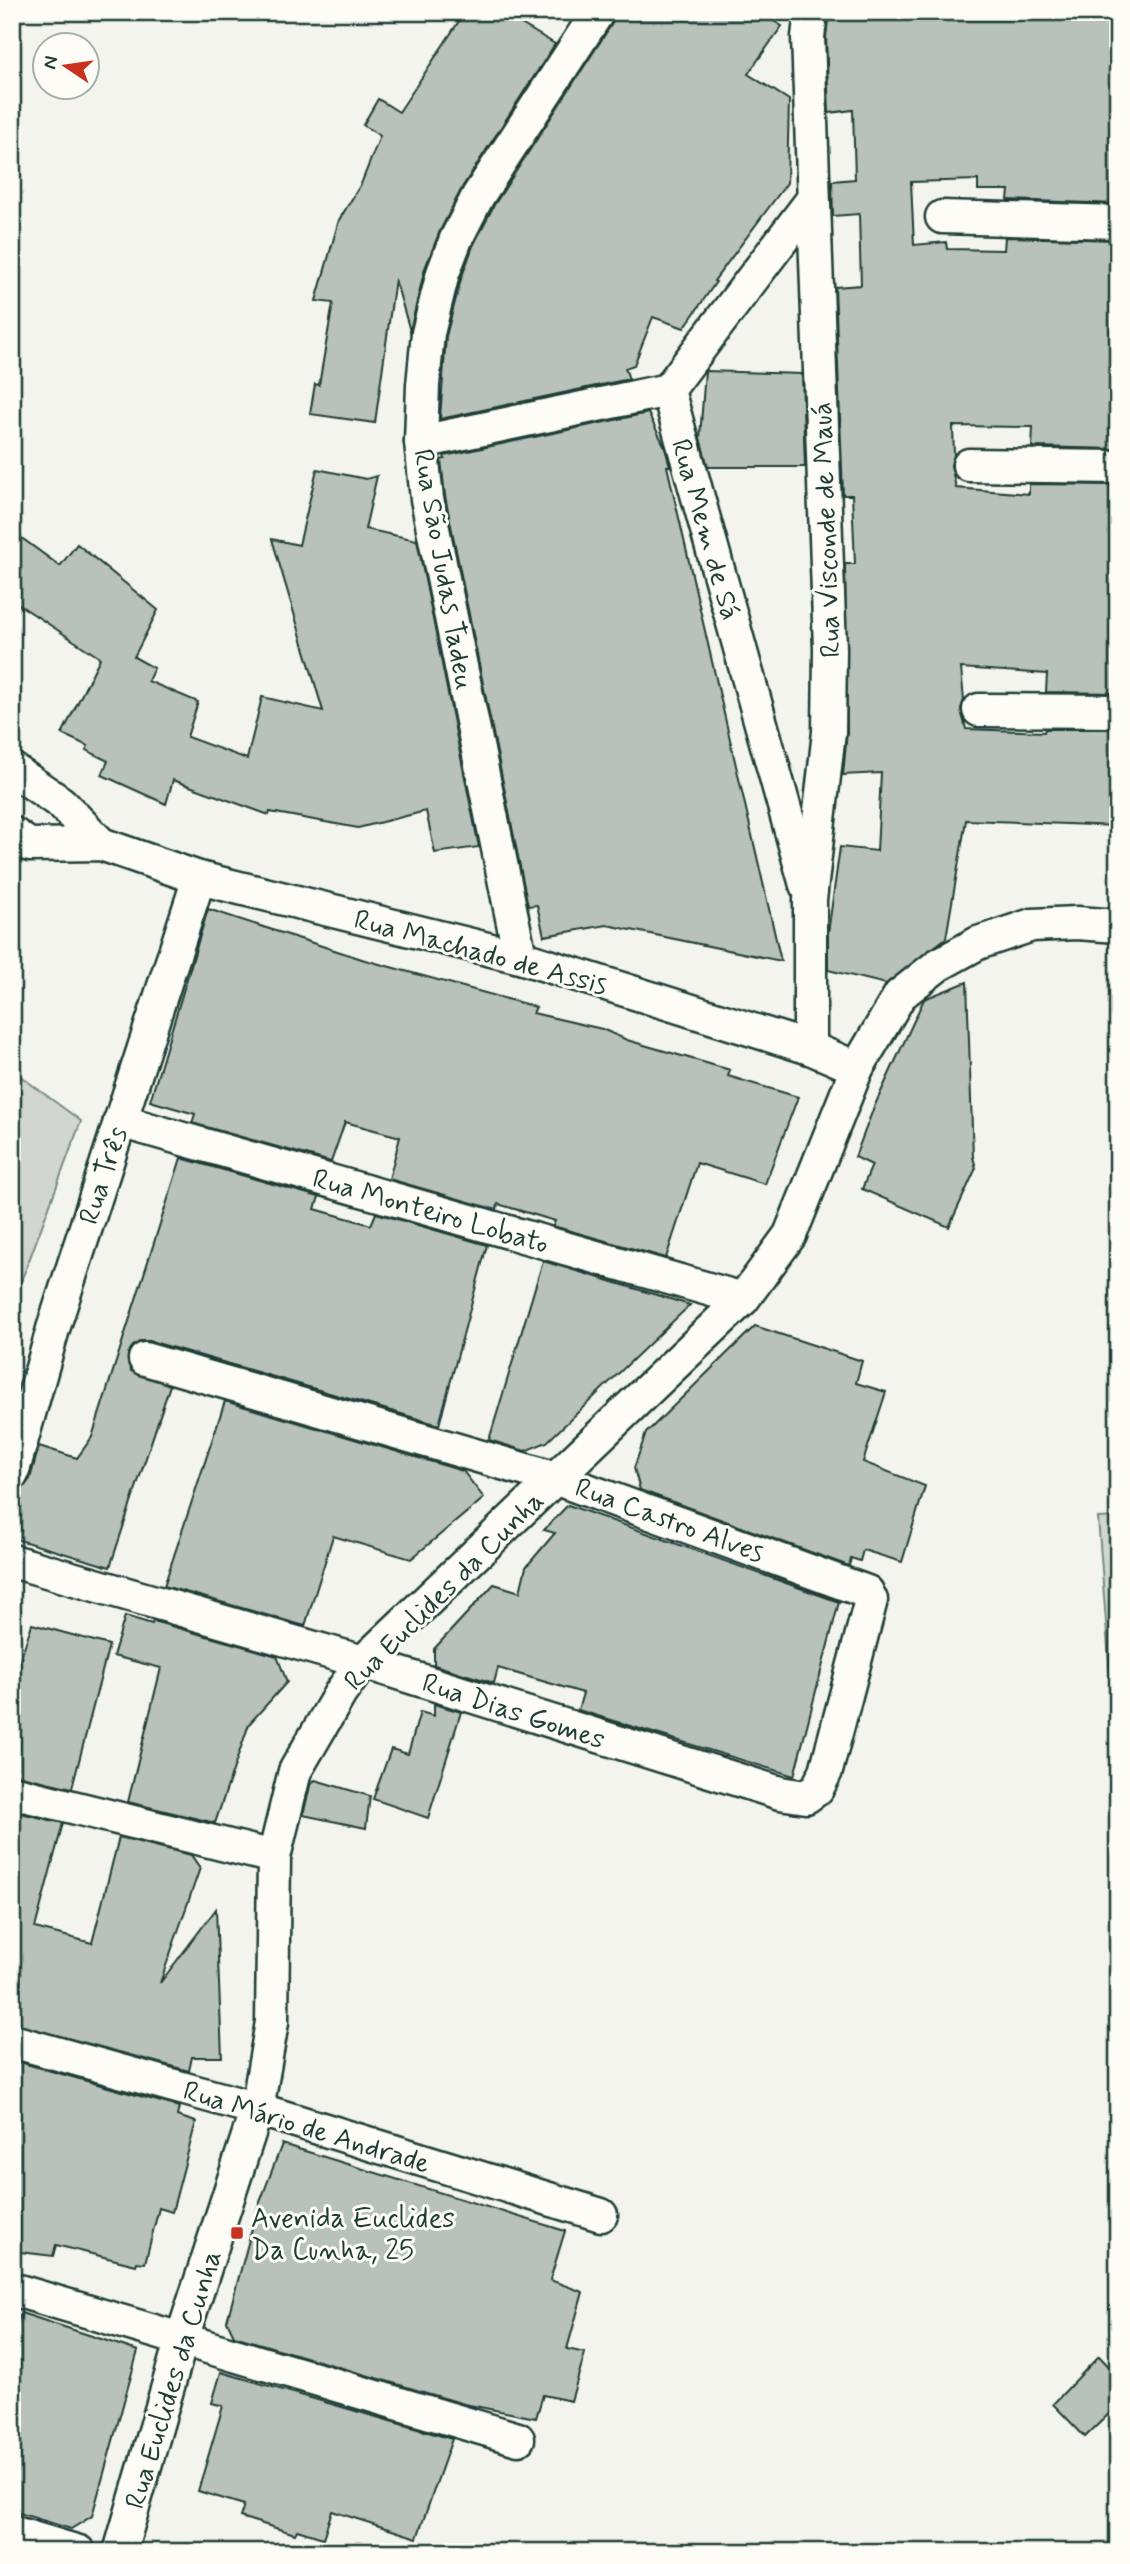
<svg xmlns="http://www.w3.org/2000/svg" width="1130" height="2564" viewBox="0 0 1130 2564" font-family="Mynerve,sans-serif">
  <rect width="100%" height="100%" fill="#f4f4ef"/>
  <filter id="ink" filterUnits="userSpaceOnUse"><feTurbulence type="fractalNoise" baseFrequency=".0143" numOctaves="2"/><feDisplacementMap in="SourceGraphic" scale="14" xChannelSelector="R" yChannelSelector="G"/><feConvolveMatrix kernelMatrix="1 2 1 2 8 2 1 2 1" color-interpolation-filters="sRGB"/></filter>
  <g filter="url(#ink)">
    <g fill="#d1d6d1" stroke="#788a82" stroke-width="2">
      <path d="M 12,1070 L 81,1121 L 12,1306 Z"/>
      <path d="M 1118,1517 L 1118,1779 L 1098,1518 Z"/>
    </g>
    <g fill="#b9c1bb" stroke="#1f3d34" stroke-width="2">
      <path d="M 465,12 L 501,12 L 555,44 L 463,186 L 440,231 L 425,268 L 410,331 L 395,279 L 375,423 L 310,414 L 315,384 L 319,385 L 333,303 L 316,301 L 339,220 L 361,184 L 380,136 L 363,125 L 378,99 L 399,112 Z"/>
      <path d="M 616,12 L 758,12 L 782,26 L 748,74 L 789,100 L 787,183 L 714,281 L 716,282 L 684,328 L 653,317 L 634,365 L 625,368 L 629,379 L 440,419 L 446,336 L 461,279 L 473,246 L 494,205 L 613,22 Z"/>
      <path d="M 829,12 L 1118,12 L 1118,204 L 1008,200 L 1009,190 L 978,190 L 978,180 L 911,182 L 914,245 L 946,242 L 947,249 L 1004,250 L 1005,237 L 1118,240 L 1118,449 L 1032,447 L 1033,427 L 953,426 L 954,455 L 951,465 L 956,488 L 1029,494 L 1029,484 L 1118,485 L 1118,693 L 1046,692 L 1047,674 L 961,668 L 964,700 L 961,709 L 966,729 L 1044,732 L 1045,729 L 1118,729 L 1118,826 L 966,820 L 946,938 L 886,984 L 828,970 L 828,933 L 840,847 L 877,851 L 881,773 L 843,775 L 847,732 L 845,564 L 855,564 L 852,495 L 843,495 L 835,287 L 861,285 L 859,214 L 833,216 L 832,181 L 855,179 L 853,110 L 829,113 L 826,37 Z"/>
      <path d="M 705,371 L 802,374 L 805,467 L 708,467 L 700,438 Z"/>
      <path d="M 648,413 L 664,445 L 670,466 L 667,466 L 781,961 L 607,925 L 544,936 L 537,905 L 528,906 L 445,496 L 441,460 L 445,459 L 444,456 Z"/>
      <path d="M 317,469 L 366,479 L 377,476 L 365,529 L 417,540 L 479,847 L 435,853 L 426,811 L 358,828 L 270,812 L 269,815 L 173,780 L 166,804 L 102,775 L 108,761 L 86,750 L 88,746 L 62,734 L 100,658 L 12,600 L 12,531 L 60,566 L 77,544 L 158,610 L 134,657 L 154,668 L 148,681 L 198,702 L 187,737 L 247,759 L 262,697 L 323,711 L 272,539 L 299,545 Z"/>
      <path d="M 208,909 L 365,960 L 536,1007 L 533,1013 L 602,1029 L 627,1040 L 730,1070 L 728,1076 L 798,1097 L 765,1184 L 697,1163 L 666,1258 L 553,1226 L 555,1221 L 498,1204 L 497,1210 L 389,1179 L 400,1137 L 345,1122 L 331,1162 L 192,1123 L 195,1114 L 150,1101 Z"/>
      <path d="M 967,982 L 973,1157 L 976,1168 L 949,1227 L 862,1189 L 872,1165 L 855,1157 L 874,1107 L 924,999 Z"/>
      <path d="M 181,1158 L 319,1197 L 315,1209 L 371,1225 L 376,1213 L 487,1245 L 439,1425 L 150,1341 L 140,1341 L 128,1353 L 131,1371 L 170,1385 L 110,1567 L 12,1538 L 12,1515 L 22,1489 L 30,1479 L 39,1446 L 77,1458 L 92,1437 Z"/>
      <path d="M 543,1261 L 690,1305 L 547,1442 L 525,1451 L 489,1440 Z"/>
      <path d="M 755,1326 L 862,1361 L 856,1383 L 886,1392 L 863,1462 L 925,1486 L 902,1562 L 863,1550 L 860,1561 L 851,1558 L 849,1566 L 640,1490 L 634,1468 L 646,1433 Z"/>
      <path d="M 225,1401 L 463,1471 L 484,1498 L 411,1559 L 333,1536 L 305,1626 L 164,1586 Z"/>
      <path d="M 568,1505 L 839,1602 L 794,1776 L 578,1710 L 583,1693 L 498,1668 L 494,1683 L 434,1665 L 434,1649 L 494,1584 L 520,1592 L 526,1567 L 555,1533 L 544,1530 Z"/>
      <path d="M 125,1616 L 152,1624 L 153,1621 L 277,1656 L 287,1682 L 249,1724 L 215,1823 L 128,1802 L 161,1668 L 113,1656 Z"/>
      <path d="M 32,1624 L 109,1645 L 72,1788 L 12,1774 L 12,1684 Z"/>
      <path d="M 434,1704 L 461,1712 L 428,1818 L 373,1799 L 391,1749 L 408,1754 L 420,1712 L 434,1716 Z"/>
      <path d="M 315,1780 L 370,1796 L 366,1828 L 303,1815 L 310,1786 Z"/>
      <path d="M 12,1811 L 63,1823 L 35,1928 L 92,1943 L 119,1837 L 191,1855 L 200,1868 L 160,1983 L 216,1909 L 222,2057 L 192,2057 L 189,2071 L 12,2023 Z"/>
      <path d="M 12,2060 L 179,2107 L 177,2116 L 196,2122 L 172,2212 L 159,2208 L 145,2263 L 137,2262 L 136,2265 L 56,2245 L 53,2256 L 12,2251 Z"/>
      <path d="M 282,2144 L 565,2231 L 550,2280 L 583,2292 L 567,2349 L 585,2353 L 571,2401 L 543,2395 L 536,2418 L 464,2404 L 234,2336 L 227,2321 L 257,2210 Z"/>
      <path d="M 21,2313 L 138,2351 L 92,2516 L 71,2529 L 12,2511 L 12,2339 Z"/>
      <path d="M 1099,2356 L 1118,2376 L 1118,2405 L 1085,2437 L 1053,2404 Z"/>
      <path d="M 221,2372 L 452,2439 L 417,2538 L 332,2511 L 323,2538 L 297,2530 L 295,2534 L 240,2517 L 244,2505 L 198,2491 L 223,2406 L 212,2403 Z"/>
    </g>
    <g fill="none" stroke-linecap="round" stroke-linejoin="round">
      <defs>
        <g id="minor">
          <path d="M 942,217 L 1118,222"/>
          <path d="M 421,442 L 668,390"/>
          <path d="M 969,465 L 1118,467"/>
          <path d="M 979,710 L 1118,711"/>
          <path d="M 12,769 L 61,803 L 101,844"/>
          <path d="M 12,833 L 29,845 L 101,844 L 199,878 L 520,957 L 810,1048 L 857,1068"/>
          <path d="M 806,885 L 668,390 L 813,199"/>
          <path d="M 520,957 L 427,499 L 421,442 L 423,385 L 428,333 L 443,273 L 456,239 L 478,196 L 598,12"/>
          <path d="M 810,1048 L 810,900 L 829,732 L 830,649 L 808,37 L 811,12"/>
          <path d="M 120,1121 L 743,1299"/>
          <path d="M 12,1474 L 53,1329 L 199,878"/>
          <path d="M 12,1561 L 363,1662 L 780,1793 L 806,1797 L 817,1789 L 826,1771 L 871,1600 L 867,1592 L 557,1479 L 145,1359"/>
          <path d="M 12,1792 L 274,1857"/>
          <path d="M 12,2041 L 257,2109 L 601,2215"/>
          <path d="M 12,2289 L 518,2439"/>
          <path d="M 12,2532 L 79,2552"/>
          <path d="M 120,2552 L 182,2338 L 257,2109 L 272,2022 L 274,1857 L 295,1771 L 341,1692 L 363,1662 L 743,1299 L 790,1235 L 857,1068 L 900,995 L 938,965 L 978,943 L 1032,925 L 1077,923 L 1118,926"/>
        </g>
      </defs>
      <use href="#minor" stroke="#1f3d34" stroke-width="37"/>
      <use href="#minor" stroke="#fdfcf7" stroke-width="32"/>
    </g>
  </g>
  <rect fill="#c8321e" stroke="#fdfcf7" stroke-width="2.5" x="230" y="2226" width="14" height="14" rx="3.5"/>
  <g text-anchor="middle" stroke-width="6" stroke-linejoin="round" paint-order="stroke">
    <g font-size="28" fill="#1f3d34" stroke="#fdfcf7">
      <text transform="translate(707 529) rotate(74)" y="10">Rua Mem de Sá</text>
      <text transform="translate(825 530) rotate(-92)" y="10">Rua Visconde de Mauá</text>
      <text transform="translate(445 569) rotate(80)" y="10">Rua São Judas Tadeu</text>
      <text transform="translate(481 951) rotate(15)" y="10">Rua Machado de Assis</text>
      <text transform="translate(102 1175) rotate(-72)" y="10">Rua Três</text>
      <text transform="translate(431 1210) rotate(16)" y="10">Rua Monteiro Lobato</text>
      <text transform="translate(670 1519) rotate(20)" y="10">Rua Castro Alves</text>
      <text transform="translate(443 1590) rotate(-45)" y="10">Rua Euclides da Cunha</text>
      <text transform="translate(514 1710) rotate(18)" y="10">Rua Dias Gomes</text>
      <text transform="translate(307 2126) rotate(17)" y="10">Rua Mário de Andrade</text>
      <text transform="translate(172 2379) rotate(-73)" y="10">Rua Euclides da Cunha</text>
    </g>
    <g font-size="28" fill="#1f3d34" stroke="#fdfcf7" text-anchor="start">
      <text x="251" y="2227">Avenida Euclides<tspan x="251" dy="32">Da Cunha, 25</tspan></text>
    </g>
  </g>
  <rect width="1130" height="2564" fill="none" stroke="#fdfcf7" stroke-width="42"/>
  <rect x="21" y="21" width="1088" height="2522" fill="none" stroke="#1f3d34" stroke-width="2.5" filter="url(#ink)"/>
  <g transform="translate(66 66) rotate(283)"><circle r="33" fill="#fdfcf7" stroke="#a4b0a9" stroke-width="2"/>
  <path d="M0-5L12 26L0 18L-12 26Z" fill="#c8321e"/>
  <text y="-10" font-size="19" font-weight="bold" text-anchor="middle" fill="#1f3d34">N</text>
  </g>
</svg>
